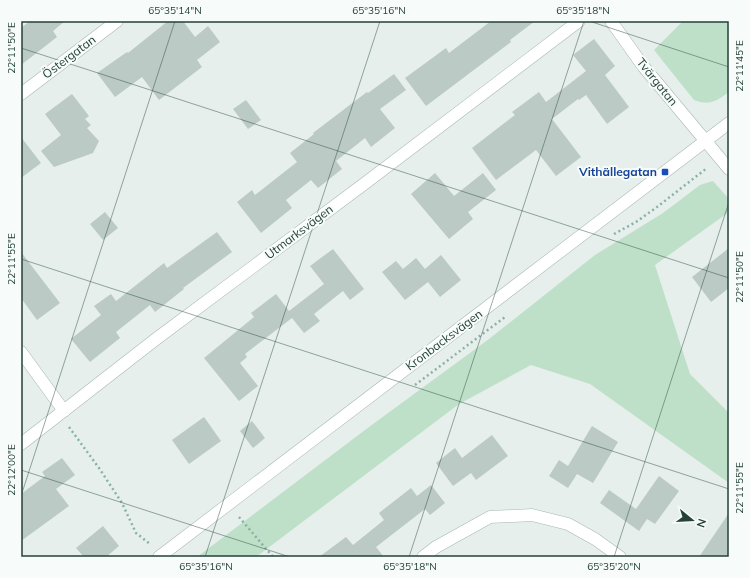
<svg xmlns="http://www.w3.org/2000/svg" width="750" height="578" viewBox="0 0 750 578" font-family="Mulish,sans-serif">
  <rect width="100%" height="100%" fill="#e6efeb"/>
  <g fill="#bfe0c8">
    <path d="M 682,21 L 729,21 L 729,92 C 717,101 709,106 694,100 L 654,50 L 682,22 Z"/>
    <path d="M 713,181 L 729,199 L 729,212 L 655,265 L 690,374 L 729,413 L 729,483 L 590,384 L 531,365 L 459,404 L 256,557 L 197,557 L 369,427 L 489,339 L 595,255 L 663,213 L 700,185 Z"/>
  </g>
  <g fill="#bbcac4">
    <path d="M 30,21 L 65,21 L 53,31 L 57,37 L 21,65 L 21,28 Z"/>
    <path d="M 168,21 L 183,21 L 195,37 L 208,26 L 220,42 L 197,60 L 202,67 L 159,100 L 142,77 L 115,97 L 97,73 L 127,52 L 128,53 Z"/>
    <path d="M 491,21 L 535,21 L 510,40 L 511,42 L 426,106 L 405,78 L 446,48 L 449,53 Z"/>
    <path d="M 594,39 L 615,66 L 605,75 L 629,107 L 607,124 L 586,95 L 579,100 L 578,99 L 552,119 L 581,157 L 556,176 L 536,150 L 496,180 L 472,148 L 515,115 L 512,112 L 539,92 L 546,102 L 586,71 L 573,55 Z"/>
    <path d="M 394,74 L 406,90 L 380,109 L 395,128 L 371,147 L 365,138 L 336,161 L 342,169 L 318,188 L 311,180 L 286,200 L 292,208 L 261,233 L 237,202 L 252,190 L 255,195 L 297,162 L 290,153 L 314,134 L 313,133 L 355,101 L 367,92 L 368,93 Z"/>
    <path d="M 72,94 L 89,116 L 85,119 L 91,125 L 87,128 L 99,141 L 93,153 L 54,167 L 41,151 L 61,135 L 45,114 Z"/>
    <path d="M 246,100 L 261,120 L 248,129 L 233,109 Z"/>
    <path d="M 21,137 L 41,163 L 21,178 Z"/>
    <path d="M 435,173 L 454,196 L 483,173 L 496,190 L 468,212 L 473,219 L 449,239 L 411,194 Z"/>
    <path d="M 105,212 L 118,228 L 103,240 L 90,224 Z"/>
    <path d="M 217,232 L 232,252 L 183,288 L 184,289 L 155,312 L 150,305 L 116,332 L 120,338 L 90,362 L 71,339 L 101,315 L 94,306 L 111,294 L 116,301 L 164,263 L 167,268 Z"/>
    <path d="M 729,248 L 729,288 L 711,302 L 692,277 Z"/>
    <path d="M 333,249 L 364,289 L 350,300 L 343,291 L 314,314 L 320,321 L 304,333 L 292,318 L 245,354 L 247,357 L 240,363 L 258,386 L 239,401 L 204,358 L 254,317 L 251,313 L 276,294 L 289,311 L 324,284 L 310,266 Z"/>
    <path d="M 21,252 L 60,303 L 37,320 L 21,298 Z"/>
    <path d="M 441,255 L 461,280 L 440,297 L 428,282 L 405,300 L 382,272 L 396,261 L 403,269 L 416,258 L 425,269 Z"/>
    <path d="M 204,417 L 221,441 L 189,464 L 172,440 Z"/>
    <path d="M 252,421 L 265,438 L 253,448 L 240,431 Z"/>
    <path d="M 592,426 L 618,442 L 593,483 L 577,474 L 568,488 L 549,476 L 559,460 L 568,466 Z"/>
    <path d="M 492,435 L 508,456 L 476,480 L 471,473 L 453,486 L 436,463 L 455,448 L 462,458 Z"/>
    <path d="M 62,458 L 75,475 L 56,489 L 69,506 L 21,541 L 21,494 L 45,476 L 42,472 Z"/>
    <path d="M 659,476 L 679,491 L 655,524 L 647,519 L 639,531 L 600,503 L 609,490 L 636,509 Z"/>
    <path d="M 431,485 L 445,503 L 430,515 L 425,509 L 376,547 L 384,557 L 319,557 L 346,537 L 353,545 L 384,520 L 379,513 L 411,488 L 417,496 Z"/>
    <path d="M 729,513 L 729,557 L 699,557 Z"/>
    <path d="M 103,526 L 119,546 L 106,557 L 84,557 L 76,548 Z"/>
  </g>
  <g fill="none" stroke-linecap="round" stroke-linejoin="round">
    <defs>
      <g id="minor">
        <path d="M 611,21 L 643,66 L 729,169"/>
        <path d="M 21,94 L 117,21"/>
        <path d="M 21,352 L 64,411"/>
        <path d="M 21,444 L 156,339 L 364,184 L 579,21"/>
        <path d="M 423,557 L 436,547 L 490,517 L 532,515 L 568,524 L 595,539 L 620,557"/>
      </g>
      <path id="tertiary" d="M 159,557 L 729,123"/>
    </defs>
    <use href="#minor" stroke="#a8b8b2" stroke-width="13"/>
    <use href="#tertiary" stroke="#a8b8b2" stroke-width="13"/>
    <g stroke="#86b3a5" stroke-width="2.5" stroke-dasharray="2 3" stroke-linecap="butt">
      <path d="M 614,234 L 636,222 L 657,207 L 707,168"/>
      <path d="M 415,385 L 505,317"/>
      <path d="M 69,427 L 99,468 L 122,503 L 136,533 L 150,544"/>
      <path d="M 239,517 L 273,557"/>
    </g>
    <use href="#minor" stroke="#fff" stroke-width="12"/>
    <use href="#tertiary" stroke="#fff" stroke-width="12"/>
  </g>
  <path fill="none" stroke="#24423a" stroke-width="1" stroke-opacity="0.45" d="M 589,21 L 729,67M 21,48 L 729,278M 21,259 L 729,489M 21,470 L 290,557M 21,496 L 175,21M 205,557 L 380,21M 409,557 L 584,21M 614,557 L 729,202"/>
  <rect fill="#1a4fb4" stroke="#f7fbf9" stroke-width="1.5" x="661" y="168" width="8" height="8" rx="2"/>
  <g text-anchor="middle" stroke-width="4" stroke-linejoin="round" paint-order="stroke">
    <g font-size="12" fill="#24423a" stroke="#f7fbf9">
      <text transform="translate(69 57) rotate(-37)" y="4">Östergatan</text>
      <text transform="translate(657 82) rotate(51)" y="4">Tvärgatan</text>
      <text transform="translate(299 232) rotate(-37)" y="4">Utmarksvägen</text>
      <text transform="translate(444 340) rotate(-37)" y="4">Kronbacksvägen</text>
    </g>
    <g font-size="12" font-weight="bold" fill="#164399" stroke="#f7fbf9" text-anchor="end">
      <text x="657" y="176">Vithällegatan</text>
    </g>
  </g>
  <rect width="750" height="578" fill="none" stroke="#f7fbf9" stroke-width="44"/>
  <g transform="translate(692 520) rotate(108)" stroke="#f7fbf9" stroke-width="3" paint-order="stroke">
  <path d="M0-3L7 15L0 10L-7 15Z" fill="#24423a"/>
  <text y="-6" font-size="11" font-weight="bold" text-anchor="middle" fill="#24423a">N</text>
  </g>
  <rect x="22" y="22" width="706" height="534" fill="none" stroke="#24423a" stroke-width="1.5"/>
  <g font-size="10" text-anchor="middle" fill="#24423a">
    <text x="175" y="14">65°35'14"N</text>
    <text x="379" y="14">65°35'16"N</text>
    <text x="583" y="14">65°35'18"N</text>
    <text transform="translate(11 48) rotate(-90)" y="4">22°11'50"E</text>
    <text transform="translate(739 66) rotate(-90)" y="4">22°11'45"E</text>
    <text transform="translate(11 259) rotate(-90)" y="4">22°11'55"E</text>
    <text transform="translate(739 277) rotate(-90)" y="4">22°11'50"E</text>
    <text transform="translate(11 470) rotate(-90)" y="4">22°12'00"E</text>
    <text transform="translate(739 488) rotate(-90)" y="4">22°11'55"E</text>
    <text x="206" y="570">65°35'16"N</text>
    <text x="410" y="570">65°35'18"N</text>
    <text x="614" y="570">65°35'20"N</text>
  </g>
</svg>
